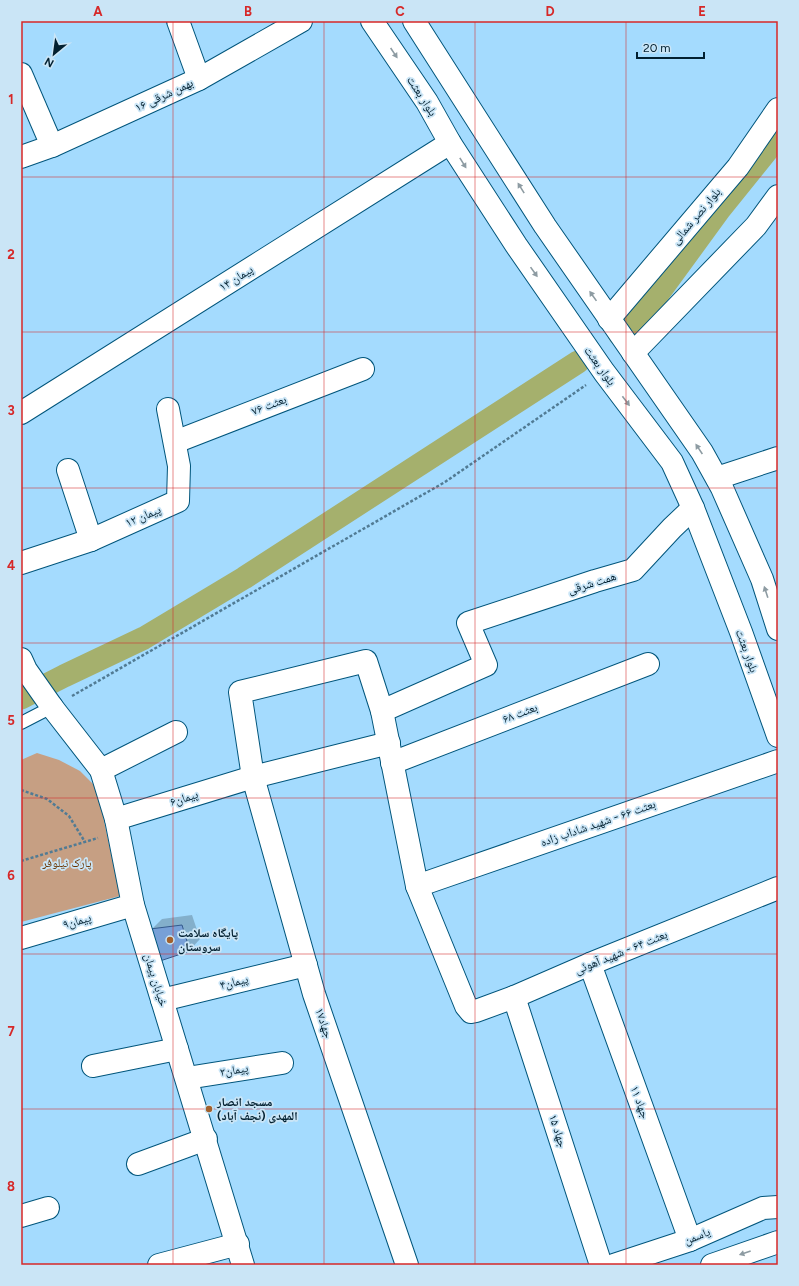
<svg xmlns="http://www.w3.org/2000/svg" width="799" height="1286" viewBox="0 0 799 1286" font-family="Figtree,'Noto Naskh Arabic',sans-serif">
  <rect width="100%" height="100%" fill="#a4dbfe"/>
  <path fill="#c69f83" d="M 37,753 L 59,760 L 80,771 L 97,788 L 120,896 L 21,922 L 21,760 Z"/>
  <path fill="#0003" d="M 192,915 L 200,939 L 190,950 L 161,959 L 151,930 L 162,919 Z"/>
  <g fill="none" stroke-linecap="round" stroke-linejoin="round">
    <g stroke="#a5b06d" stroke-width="23">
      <path d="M 619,334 L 650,305 L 720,209 L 778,137"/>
      <path d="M 21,698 L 64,676 L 144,638 L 244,578 L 578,362"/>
    </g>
  </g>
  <path fill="#77a0d7" stroke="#345a8c" d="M 182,925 L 190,951 L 160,961 L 150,929 Z"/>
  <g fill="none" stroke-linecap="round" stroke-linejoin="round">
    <defs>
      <path id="lane" d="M 21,723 L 52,707"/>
      <g id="street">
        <path d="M 178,21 L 199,79"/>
        <path d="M 21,74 L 52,146"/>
        <path d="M 21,157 L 52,146 L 199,79 L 301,21"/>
        <path d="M 21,413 L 450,143"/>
        <path d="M 175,442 L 363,369"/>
        <path d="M 68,470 L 91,540"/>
        <path d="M 717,478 L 778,458"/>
        <path d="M 21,563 L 91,540 L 178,501 L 179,466 L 168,409"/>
        <path d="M 21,659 L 26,670 L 52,707"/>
        <path d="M 382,711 L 417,886 L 466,1006 L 471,1012 L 476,1011 L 514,997 L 590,964 L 778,888"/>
        <path d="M 392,763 L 648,664"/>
        <path d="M 101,770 L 176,732"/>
        <path d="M 116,819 L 253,777 L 389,743"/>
        <path d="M 417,886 L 778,761"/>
        <path d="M 590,964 L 690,1240"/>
        <path d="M 514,997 L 601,1265"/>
        <path d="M 162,1000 L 306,965"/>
        <path d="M 93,1066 L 177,1049"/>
        <path d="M 187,1078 L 282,1063"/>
        <path d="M 138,1164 L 206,1139"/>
        <path d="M 21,1216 L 48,1208"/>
        <path d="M 159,1265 L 238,1244"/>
        <path d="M 407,1265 L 314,994 L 253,777 L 240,692 L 366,661 L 382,711 L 486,665 L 468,623 L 595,581 L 633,570 L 672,528 L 693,508"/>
        <path d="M 614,1265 L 690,1240 L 763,1208 L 778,1207"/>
      </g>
      <g id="secondary">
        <path d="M 372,21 L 427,102 L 450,143 L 516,245 L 604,372 L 672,462 L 693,508 L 741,632 L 778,736"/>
        <path d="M 414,21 L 545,226 L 702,452 L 722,488 L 762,579 L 778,629"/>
        <path d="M 609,319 L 738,167 L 778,109"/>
        <path d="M 633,353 L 756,226 L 778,196"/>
        <path d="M 52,707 L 101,770 L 116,819 L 133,905 L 243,1265"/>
        <path d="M 21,938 L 133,905"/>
        <path d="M 712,1265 L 778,1242"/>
      </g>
    </defs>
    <use href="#lane" stroke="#00557b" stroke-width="14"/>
    <use href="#street" stroke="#00557b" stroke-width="24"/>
    <use href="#secondary" stroke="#00557b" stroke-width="24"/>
    <g stroke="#517b94" stroke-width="2.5" stroke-dasharray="3 2" stroke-linecap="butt">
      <path d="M 72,696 L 445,482 L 586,385"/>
      <path d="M 21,790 L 47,799 L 69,816 L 85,842"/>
      <path d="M 21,861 L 98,838"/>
    </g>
    <use href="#lane" stroke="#fff" stroke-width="12"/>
    <use href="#street" stroke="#fff" stroke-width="22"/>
    <use href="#secondary" stroke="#fff" stroke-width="22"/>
  </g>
  <defs><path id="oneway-solid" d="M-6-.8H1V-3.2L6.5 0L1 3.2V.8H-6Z"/></defs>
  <g fill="#8d9ba2">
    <use href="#oneway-solid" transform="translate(394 53) rotate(56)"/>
    <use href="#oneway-solid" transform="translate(463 163) rotate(58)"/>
    <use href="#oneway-solid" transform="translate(521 188) rotate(-122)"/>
    <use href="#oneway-solid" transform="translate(534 272) rotate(55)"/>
    <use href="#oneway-solid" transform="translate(593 296) rotate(-125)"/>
    <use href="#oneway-solid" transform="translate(626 401) rotate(53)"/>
    <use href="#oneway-solid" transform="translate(699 449) rotate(-124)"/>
    <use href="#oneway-solid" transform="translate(766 592) rotate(-108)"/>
    <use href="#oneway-solid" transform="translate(745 1253) rotate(161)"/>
  </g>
  <path fill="none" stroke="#d62828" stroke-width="1" stroke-opacity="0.55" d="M 173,21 L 173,1265M 324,21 L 324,1265M 475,21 L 475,1265M 626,21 L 626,1265M 21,177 L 778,177M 21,332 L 778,332M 21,488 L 778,488M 21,643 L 778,643M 21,798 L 778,798M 21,954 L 778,954M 21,1109 L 778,1109"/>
  <g fill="#a2612d" stroke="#cae5f6" stroke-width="1.5">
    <circle cx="170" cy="940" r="4"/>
    <circle cx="209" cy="1109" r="4"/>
  </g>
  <g text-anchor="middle" stroke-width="3.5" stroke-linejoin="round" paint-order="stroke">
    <g font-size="12" fill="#022030" stroke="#cae5f6">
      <text transform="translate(164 95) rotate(-25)" y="4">بهمن شرقی ۱۶</text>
      <text transform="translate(422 96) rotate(57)" y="4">بلوار بعثت</text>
      <text transform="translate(696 216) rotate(-50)" y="4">بلوار نصر شمالی</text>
      <text transform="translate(236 278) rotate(-32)" y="4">پیمان ۱۴</text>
      <text transform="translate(600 366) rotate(54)" y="4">بلوار بعثت</text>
      <text transform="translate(269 405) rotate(-21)" y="4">بعثت ۷۶</text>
      <text transform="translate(143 516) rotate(-23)" y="4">پیمان ۱۲</text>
      <text transform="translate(592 583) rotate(-17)" y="4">همت شرقی</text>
      <text transform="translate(747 651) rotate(70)" y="4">بلوار بعثت</text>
      <text transform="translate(520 713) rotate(-21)" y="4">بعثت ۶۸</text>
      <text transform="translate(184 798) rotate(-17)" y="4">پیمان۶</text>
      <text transform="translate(598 823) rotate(-19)" y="4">بعثت ۶۶ - شهید شاداب زاده</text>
      <text transform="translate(77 921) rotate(-16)" y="4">پیمان۹</text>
      <text transform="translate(621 952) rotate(-22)" y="4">بعثت ۶۴ - شهید آهوئی</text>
      <text transform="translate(156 980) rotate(73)" y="4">خیابان پیمان</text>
      <text transform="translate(234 982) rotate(-14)" y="4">پیمان۴</text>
      <text transform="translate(324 1023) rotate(71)" y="4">جهاد۱۷</text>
      <text transform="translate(234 1070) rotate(-9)" y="4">پیمان۲</text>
      <text transform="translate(640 1102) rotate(70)" y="4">جهاد ۱۱</text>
      <text transform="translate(558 1131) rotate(72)" y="4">جهاد ۱۵</text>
      <text transform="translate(697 1236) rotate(-22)" y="4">یاسمن</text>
    </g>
    <g font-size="12" fill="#6b3500" stroke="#cae5f6">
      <text x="67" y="867">پارک نیلوفر</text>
    </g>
    <g font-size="12" font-weight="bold" fill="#022030" stroke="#cae5f6" text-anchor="start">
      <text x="178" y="937">پایگاه سلامت<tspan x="178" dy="14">سروستان</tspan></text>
      <text x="217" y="1106">مسجد انصار<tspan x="217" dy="14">المهدی (نجف آباد)</tspan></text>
    </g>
  </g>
  <rect width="799" height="1286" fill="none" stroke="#cae5f6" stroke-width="44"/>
  <g transform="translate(54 54) rotate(209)" stroke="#cae5f6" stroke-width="3" paint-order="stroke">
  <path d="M0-3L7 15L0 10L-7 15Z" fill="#022030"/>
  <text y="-6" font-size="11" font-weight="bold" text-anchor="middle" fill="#022030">N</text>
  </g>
  <path d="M637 52v6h67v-6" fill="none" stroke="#022030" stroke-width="2"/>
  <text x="643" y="52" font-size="12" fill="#022030" stroke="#cae5f6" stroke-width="3" paint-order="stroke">20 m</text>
  <rect x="22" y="22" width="755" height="1242" fill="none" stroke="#d62828" stroke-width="1.5"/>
  <g font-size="13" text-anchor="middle" font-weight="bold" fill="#d62828">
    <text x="98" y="16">A</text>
    <text x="248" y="16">B</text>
    <text x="400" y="16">C</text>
    <text x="550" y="16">D</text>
    <text x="702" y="16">E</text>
    <text x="11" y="104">1</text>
    <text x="11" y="259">2</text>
    <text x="11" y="415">3</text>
    <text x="11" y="570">4</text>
    <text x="11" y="725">5</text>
    <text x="11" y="880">6</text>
    <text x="11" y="1036">7</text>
    <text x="11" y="1191">8</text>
  </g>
</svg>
